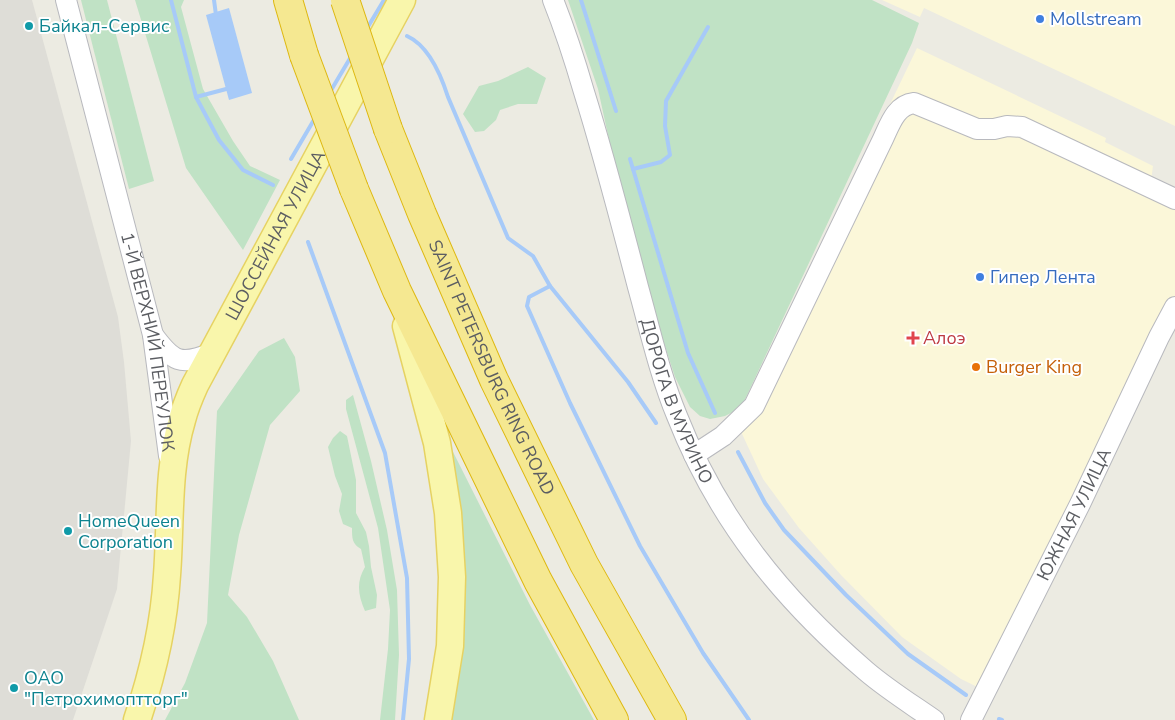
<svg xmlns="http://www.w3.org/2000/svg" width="1175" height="720" viewBox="0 0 1175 720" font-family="'Nunito Sans',sans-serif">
  <rect width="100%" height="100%" fill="#ecebe2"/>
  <g fill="#fbf7d9">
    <path d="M 882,0 L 1175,0 L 1175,126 L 924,8 L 920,17 Z"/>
    <path d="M 917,48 L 1106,138 L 1105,142 L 1153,166 L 1151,181 L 1175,192 L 1175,329 L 1155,365 L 994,695 L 961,679 L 902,637 L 841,575 L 799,528 L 763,479 L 737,423 Z"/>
  </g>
  <path fill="#deddd7" d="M 0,0 L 32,0 L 118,317 L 124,362 L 131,441 L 117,589 L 73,720 L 0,720 Z"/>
  <g fill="#c0e2c5">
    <path d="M 81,0 L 107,0 L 154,181 L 129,189 Z"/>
    <path d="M 135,0 L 184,0 L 181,7 L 203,89 L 233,141 L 250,166 L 280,180 L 243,250 L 186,168 Z"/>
    <path d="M 568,0 L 872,0 L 919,23 L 912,43 L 741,408 L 725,416 L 710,419 L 700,416 L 690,407 L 675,377 L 649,297 L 616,172 L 598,89 Z"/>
    <path d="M 528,67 L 546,78 L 537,104 L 518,104 L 500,110 L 496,120 L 484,131 L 475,132 L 463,114 L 479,86 L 498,81 Z"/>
    <path d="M 284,338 L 295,357 L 300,391 L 270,425 L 239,535 L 228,595 L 247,617 L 273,661 L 299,720 L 165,720 L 185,683 L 207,623 L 217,411 L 259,351 Z"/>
    <path d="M 353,395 L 371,461 L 387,530 L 397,590 L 399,655 L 395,720 L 380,720 L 388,649 L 390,610 L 378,528 L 346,409 L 346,400 Z"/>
    <path d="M 340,431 L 347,436 L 356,480 L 356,513 L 366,532 L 369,546 L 371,567 L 377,595 L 376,608 L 365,611 C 358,595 356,582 365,567 L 361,549 C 352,544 352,538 352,528 L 343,524 L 339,511 L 342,494 L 335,476 L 328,447 L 333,438 Z"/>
    <path d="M 445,436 L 530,605 L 594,720 L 444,720 Z"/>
  </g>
  <path fill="#a7caf8" d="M 229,8 L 252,93 L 229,100 L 206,15 Z"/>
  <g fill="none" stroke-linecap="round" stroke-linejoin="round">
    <g stroke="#a7caf8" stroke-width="4">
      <path d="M 171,0 L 196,97 L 219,140 L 243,170 L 273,185"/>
      <path d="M 214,0 L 216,15"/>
      <path d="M 581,0 L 616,111"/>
      <path d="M 366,30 L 384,0"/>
      <path d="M 407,36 C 429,46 441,75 448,97 L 508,238 L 533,256 L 550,286 L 628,382 L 656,423"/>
      <path d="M 330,92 L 352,55"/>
      <path d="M 196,97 L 230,88"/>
      <path d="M 291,159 L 315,118"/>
      <path d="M 630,159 L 688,353 L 715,413"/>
      <path d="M 633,169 L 661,162 L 670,155 L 665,126 L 666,101 L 708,27"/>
      <path d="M 308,242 L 385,453 L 407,578 L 409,659 L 403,720"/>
      <path d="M 550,286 L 529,297 L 527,306 L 570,403 L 640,546 L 703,653 L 749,720"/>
      <path d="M 738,452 L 765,503 L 784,530 L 846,595 L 908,654 L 966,695"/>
      <path d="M 999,719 L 1002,720"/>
    </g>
    <defs>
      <g id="minor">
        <path id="s1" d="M 66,0 L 153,335 L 169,456"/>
        <path id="s2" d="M 553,0 C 565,30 575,61 584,92 C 604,156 621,222 638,287 C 650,330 660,375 677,416 C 718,520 782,599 866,671 C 887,689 911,704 934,720"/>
        <path d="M 153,335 C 173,362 180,366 212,353"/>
        <path d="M 694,455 L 723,436 L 754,406 L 883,139 C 890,124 896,105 914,103 L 977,129 L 994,129 L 1007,126 L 1022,127 L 1175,199"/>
        <path id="s3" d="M 971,720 L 1080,504 L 1159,337 L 1175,307"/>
      </g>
      <g id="major">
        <path d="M 406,326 L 437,443 L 448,513 L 452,577 L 450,646 L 438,720"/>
        <path id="s4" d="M 137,720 C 153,673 164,625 167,575 C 171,524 167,470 182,420 C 185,408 190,396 195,385 L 402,0"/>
      </g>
      <g id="highway">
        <path d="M 288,0 L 304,55"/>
        <path id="s5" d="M 388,129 L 422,214 L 494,380 L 584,564 L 672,720"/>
        <path d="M 354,189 L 397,291 L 538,581 L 614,720"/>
      </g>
    </defs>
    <use href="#minor" stroke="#b8b9be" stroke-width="22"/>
    <use href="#major" stroke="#e6d262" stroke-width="29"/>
    <use href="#highway" stroke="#deb811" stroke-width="30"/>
    <use href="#minor" stroke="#fff" stroke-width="20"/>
    <use href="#major" stroke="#f9f6ab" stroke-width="26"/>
    <use href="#highway" stroke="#f5e891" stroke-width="28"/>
    <defs>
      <g id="highway-bridge">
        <path d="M 345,0 L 388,129"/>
        <path d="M 304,55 L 354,189"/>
      </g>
    </defs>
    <use href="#highway-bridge" stroke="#deb811" stroke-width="30" stroke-linecap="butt"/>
    <use href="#highway-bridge" stroke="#f5e891" stroke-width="28"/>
  </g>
  <g fill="#3f7fe0" stroke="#fff" stroke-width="2">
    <circle cx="1040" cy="19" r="5"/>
    <circle cx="980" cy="277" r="5"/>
  </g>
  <g fill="#0f9aa8" stroke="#fff" stroke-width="2">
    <circle cx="29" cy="26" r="5"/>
    <circle cx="68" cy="531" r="5"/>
    <circle cx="14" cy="688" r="5"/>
  </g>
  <path fill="#e0444e" stroke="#fff" stroke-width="2" d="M910.5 330.5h5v5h5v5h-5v5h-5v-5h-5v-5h5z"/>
  <circle fill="#e8710a" stroke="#fff" stroke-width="2" cx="976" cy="367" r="5"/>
  <g text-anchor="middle" stroke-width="4" stroke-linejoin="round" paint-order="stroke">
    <g font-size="18" fill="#366cbe" stroke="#fff" text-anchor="start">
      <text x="1050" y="25">Mollstream</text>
      <text x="990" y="283">Гипер Лента</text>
    </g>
    <g font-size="18" fill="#0d838f" stroke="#fff" text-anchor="start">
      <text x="39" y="32">Байкал-Сервис</text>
      <text x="78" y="527">HomeQueen<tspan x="78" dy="21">Corporation</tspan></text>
      <text x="24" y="684">ОАО<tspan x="24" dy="21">"Петрохимоптторг"</tspan></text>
    </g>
    <g font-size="18" fill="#5b5d62" stroke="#fff">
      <text dy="6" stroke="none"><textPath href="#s4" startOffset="512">ШОССЕЙНАЯ УЛИЦА</textPath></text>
      <text dy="6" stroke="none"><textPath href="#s1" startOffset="352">1-Й ВЕРХНИЙ ПЕРЕУЛОК</textPath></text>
      <text dy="6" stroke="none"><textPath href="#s5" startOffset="260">SAINT PETERSBURG RING ROAD</textPath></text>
      <text dy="6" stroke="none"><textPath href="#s2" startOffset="420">ДОРОГА В МУРИНО</textPath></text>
      <text dy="6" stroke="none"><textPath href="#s3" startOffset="230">ЮЖНАЯ УЛИЦА</textPath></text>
    </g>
    <g font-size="18" fill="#be3a42" stroke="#fff" text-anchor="start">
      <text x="923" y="344">Алоэ</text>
    </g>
    <g font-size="18" fill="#c56008" stroke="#fff" text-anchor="start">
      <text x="986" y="373">Burger King</text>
    </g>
  </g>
</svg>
